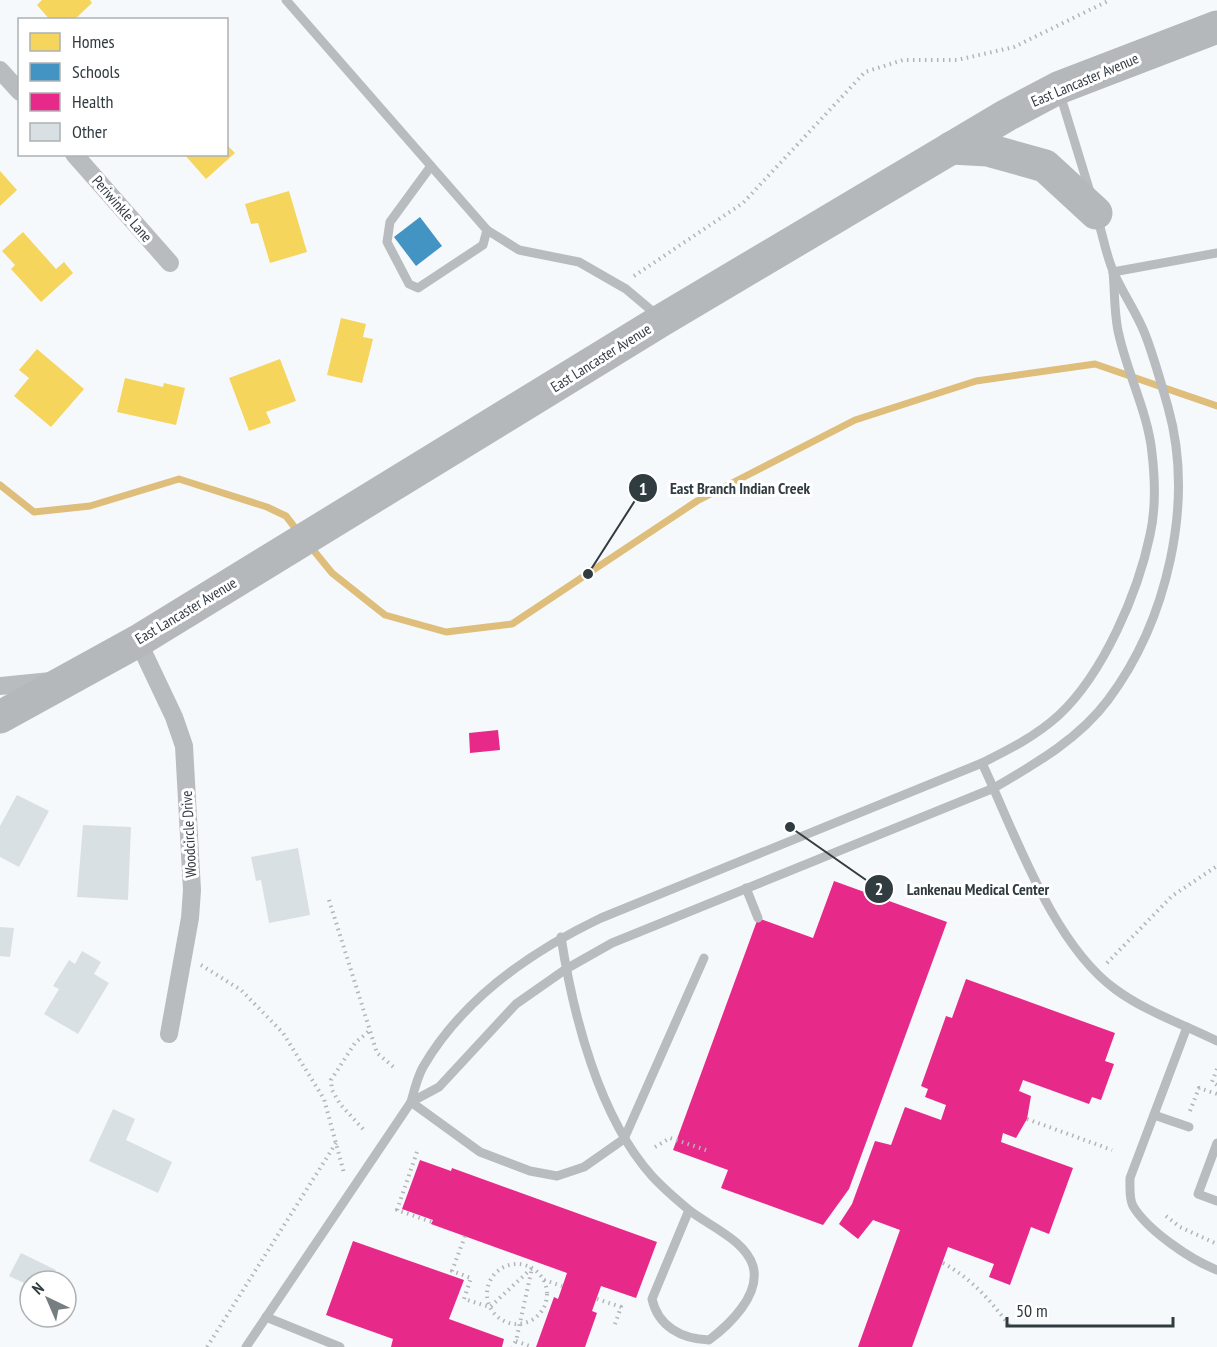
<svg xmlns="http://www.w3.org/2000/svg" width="1217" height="1347" viewBox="0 0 1217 1347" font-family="'PT Sans Narrow',sans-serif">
  <rect width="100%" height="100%" fill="#f6f9fb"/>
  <g fill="#f6d55c">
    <path d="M 42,0 L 90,0 L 92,3 L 74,20 L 50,20 L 37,5 Z"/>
    <path d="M 226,144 L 235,153 L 206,179 L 184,154 L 226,154 Z"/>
    <path d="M 0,171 L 17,190 L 0,206 Z"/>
    <path d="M 289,191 L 307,252 L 270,263 L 258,223 L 251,224 L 245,204 Z"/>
    <path d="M 23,232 L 56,269 L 64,262 L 73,273 L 41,302 L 11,269 L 15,265 L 2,251 Z"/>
    <path d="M 341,318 L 366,324 L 363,337 L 373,339 L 362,383 L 327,375 Z"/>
    <path d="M 37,349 L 84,389 L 51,427 L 14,396 L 29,378 L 19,370 Z"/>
    <path d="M 280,359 L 296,401 L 266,412 L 271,423 L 249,431 L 229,378 Z"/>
    <path d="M 125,378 L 163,387 L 164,383 L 185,388 L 176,425 L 117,412 Z"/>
  </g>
  <path fill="#4393c3" d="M 420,217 L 442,246 L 416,266 L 394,237 Z"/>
  <g fill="#e7298a">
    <path d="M 498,730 L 500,750 L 470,753 L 469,733 Z"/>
    <path d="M 834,881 L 947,922 L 849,1189 L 823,1225 L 721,1188 L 728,1170 L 673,1150 L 758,918 L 813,938 Z"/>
    <path d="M 966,979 L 1115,1033 L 1105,1061 L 1114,1064 L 1101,1100 L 1092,1097 L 1089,1104 L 1023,1080 L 1019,1091 L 1031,1096 L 1027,1119 L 1016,1138 L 1003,1133 L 1001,1142 L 1073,1168 L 1049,1234 L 1031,1227 L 1010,1285 L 989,1277 L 994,1264 L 948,1247 L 912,1347 L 858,1347 L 900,1230 L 873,1220 L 858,1239 L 839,1224 L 852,1204 L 875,1141 L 891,1145 L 905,1107 L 941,1120 L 946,1105 L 925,1097 L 928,1089 L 921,1086 L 946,1016 L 952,1018 Z"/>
    <path d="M 420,1160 L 451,1171 L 452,1168 L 657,1242 L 636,1298 L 601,1286 L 592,1311 L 597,1313 L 585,1347 L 536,1347 L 554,1297 L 558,1299 L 567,1273 L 431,1224 L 433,1220 L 402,1209 Z"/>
    <path d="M 353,1241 L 464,1280 L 449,1319 L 504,1339 L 502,1347 L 391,1347 L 393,1339 L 326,1315 Z"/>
  </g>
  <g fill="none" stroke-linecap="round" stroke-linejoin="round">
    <g stroke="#debe7a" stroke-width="7">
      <path d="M 0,485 L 34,512 L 90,506 L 179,479 L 267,507 L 286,516 L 299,533"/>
      <path d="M 310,546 L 332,573 L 385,615 L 446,632 L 512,624 L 697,501 L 855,420 L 976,381 L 1095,364 L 1217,406"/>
    </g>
  </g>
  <g fill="#d9e0e3">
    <path d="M 17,795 L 49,811 L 19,867 L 0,857 L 0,826 Z"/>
    <path d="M 83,825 L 131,827 L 128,900 L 77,897 Z"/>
    <path d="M 298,848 L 310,915 L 269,923 L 261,880 L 256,881 L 251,857 Z"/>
    <path d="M 0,927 L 14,928 L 10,957 L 0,956 Z"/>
    <path d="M 82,951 L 101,962 L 94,974 L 109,983 L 78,1034 L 44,1014 L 59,989 L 53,986 L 69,960 L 75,964 Z"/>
    <path d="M 113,1109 L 135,1119 L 126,1140 L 172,1162 L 158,1193 L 89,1161 Z"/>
    <path d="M 21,1253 L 56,1270 L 51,1281 L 30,1281 L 30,1295 L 20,1290 L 24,1283 L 9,1276 Z"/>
  </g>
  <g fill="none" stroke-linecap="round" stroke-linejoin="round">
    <g stroke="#b2b5b6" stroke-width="4" stroke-dasharray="1.5 4.5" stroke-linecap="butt">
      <path d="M 634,276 L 743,203 L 865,72 L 903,60 L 957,60 L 1014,47 L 1110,0"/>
      <path d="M 329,900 L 377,1053 L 396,1069"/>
      <path d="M 1107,963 L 1172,896 L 1217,866"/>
      <path d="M 201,965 L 241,990 L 283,1033 L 324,1099 L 344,1173"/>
      <path d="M 1217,1069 L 1212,1082 L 1217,1085"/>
      <path d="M 1190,1111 L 1199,1088 L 1217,1094"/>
      <path d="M 1027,1119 L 1112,1150"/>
      <path d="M 363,1129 L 340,1104 L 332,1090 L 331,1080 L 355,1043 L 369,1031"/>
      <path d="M 655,1147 L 670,1138 L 709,1151"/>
      <path d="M 417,1152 L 397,1210 L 432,1222"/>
      <path d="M 1166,1216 L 1180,1227 L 1217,1244"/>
      <path d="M 465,1236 L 452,1271 L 471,1278 L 464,1299 L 490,1307 L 532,1268 L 516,1341 L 512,1347"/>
      <path d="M 943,1263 C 972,1279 989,1299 1009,1325"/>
      <circle cx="517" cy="1294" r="30"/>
      <path d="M 544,1280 L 562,1286"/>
      <path d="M 597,1299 L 621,1307 L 614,1327"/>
      <path d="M 516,1341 L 532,1347"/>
      <path d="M 207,1347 L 336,1143"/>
    </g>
    <g stroke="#b8bcbe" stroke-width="9">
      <path d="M 286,0 L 487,230 L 519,250 L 579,262 L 626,289 L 658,316"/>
      <path d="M 1060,94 L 1090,192"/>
      <path d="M 431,166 L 390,222 L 387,242 L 409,284 L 418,288 L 483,245 L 487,230"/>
      <path d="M 1113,272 L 1217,253"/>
      <path d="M 982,763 C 1015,833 1052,943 1115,989 C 1146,1012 1183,1024 1217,1041"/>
      <path d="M 746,888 L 758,918"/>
      <path d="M 561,937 C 573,1015 599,1117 652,1176 C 663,1188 677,1200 689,1210 C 709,1226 745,1240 753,1266 C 761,1295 729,1325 709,1340 C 681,1339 658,1326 652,1299 L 689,1210"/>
      <path d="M 1187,1027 L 1130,1178 C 1130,1186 1129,1199 1133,1206 C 1147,1230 1191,1260 1217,1270"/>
      <path d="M 411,1102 L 439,1087 L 516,1004 L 566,969 L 612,943 L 994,788 C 1035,764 1079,739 1108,700 C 1167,621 1195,503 1168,407 C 1161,383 1154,357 1145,334 C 1137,313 1123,294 1114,273 C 1106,256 1103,235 1097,217"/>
      <path d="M 411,1102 L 480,1152 L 530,1171 L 557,1176 L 584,1167 L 624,1139 L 704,958"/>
      <path d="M 1154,1115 L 1189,1127"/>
      <path d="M 1217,1143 L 1198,1194 L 1217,1201"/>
      <path d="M 266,1317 L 340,1347"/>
      <path d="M 246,1347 L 411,1102 C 414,1091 417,1078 423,1067 C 463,998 530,952 601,918 L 982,763 C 1010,749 1036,736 1059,715 C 1103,674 1138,593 1150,535 C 1156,509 1155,479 1152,453 C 1148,413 1128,375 1119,335 C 1114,316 1115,293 1113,272"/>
    </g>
    <g stroke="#b8bcbe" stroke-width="18">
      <path d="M 0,70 L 20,92"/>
      <path d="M 74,154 L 170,263"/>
      <path d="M 138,641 L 174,717 L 184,746 L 192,890 L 190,918 L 169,1034"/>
      <path d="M 0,686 L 51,681"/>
    </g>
    <g stroke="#b5b8bb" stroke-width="33">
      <path d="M 951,148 L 988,150 L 1045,166 L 1096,213"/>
      <path d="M 0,717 L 138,641 L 662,320 L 1007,115 L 1058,88 L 1217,27"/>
    </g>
  </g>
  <g text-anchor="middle" stroke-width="6" stroke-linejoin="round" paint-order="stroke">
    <g font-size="15" fill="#313c40" stroke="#fff">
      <text transform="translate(1085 80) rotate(-23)" y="5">East Lancaster Avenue</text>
      <text transform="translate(122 209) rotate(49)" y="5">Periwinkle Lane</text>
      <text transform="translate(601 358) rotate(-32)" y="5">East Lancaster Avenue</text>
      <text transform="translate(186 611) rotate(-31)" y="5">East Lancaster Avenue</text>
      <text transform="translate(189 834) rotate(-93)" y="5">Woodcircle Drive</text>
    </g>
  </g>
  <path fill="none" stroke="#313c40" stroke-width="2" d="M588 574L643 488M790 827L879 889"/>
  <g fill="#313c40" stroke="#fff" stroke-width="2">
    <circle cx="588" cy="574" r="6"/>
    <circle cx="790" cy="827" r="6"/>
    <circle cx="643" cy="488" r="15"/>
    <circle cx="879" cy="889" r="15"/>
  </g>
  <g font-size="18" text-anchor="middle" font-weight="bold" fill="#fff">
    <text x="643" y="495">1</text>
    <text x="879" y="895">2</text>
  </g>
  <g font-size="16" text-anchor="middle" font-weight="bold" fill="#313c40" stroke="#fff" stroke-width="6" stroke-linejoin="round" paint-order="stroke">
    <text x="740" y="494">East Branch Indian Creek</text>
    <text x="978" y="895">Lankenau Medical Center</text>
  </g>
  <rect x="18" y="18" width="210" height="138" fill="#ffffff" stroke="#adb1b3" stroke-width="1.5"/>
  <rect x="30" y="33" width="30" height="18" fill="#f6d55c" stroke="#adb1b3" stroke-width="1.5"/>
  <text x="72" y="48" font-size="18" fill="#313c40">Homes</text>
  <rect x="30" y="63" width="30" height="18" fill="#4393c3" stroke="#adb1b3" stroke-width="1.5"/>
  <text x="72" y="78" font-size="18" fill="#313c40">Schools</text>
  <rect x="30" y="93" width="30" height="18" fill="#e7298a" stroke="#adb1b3" stroke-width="1.5"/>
  <text x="72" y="108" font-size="18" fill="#313c40">Health</text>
  <rect x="30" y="123" width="30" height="18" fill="#d9e0e3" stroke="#adb1b3" stroke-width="1.5"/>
  <text x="72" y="138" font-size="18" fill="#313c40">Other</text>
  <g transform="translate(48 1299) rotate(316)"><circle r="28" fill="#ffffff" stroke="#adb1b3" stroke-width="1.5"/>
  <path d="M0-4.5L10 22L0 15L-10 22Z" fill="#767e81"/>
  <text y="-9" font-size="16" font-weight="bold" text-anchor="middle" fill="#313c40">N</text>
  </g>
  <path d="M1007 1317v9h166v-9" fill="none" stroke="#313c40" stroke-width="3"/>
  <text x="1016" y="1317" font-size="18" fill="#313c40" stroke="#ffffff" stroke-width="4.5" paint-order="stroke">50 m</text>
</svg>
